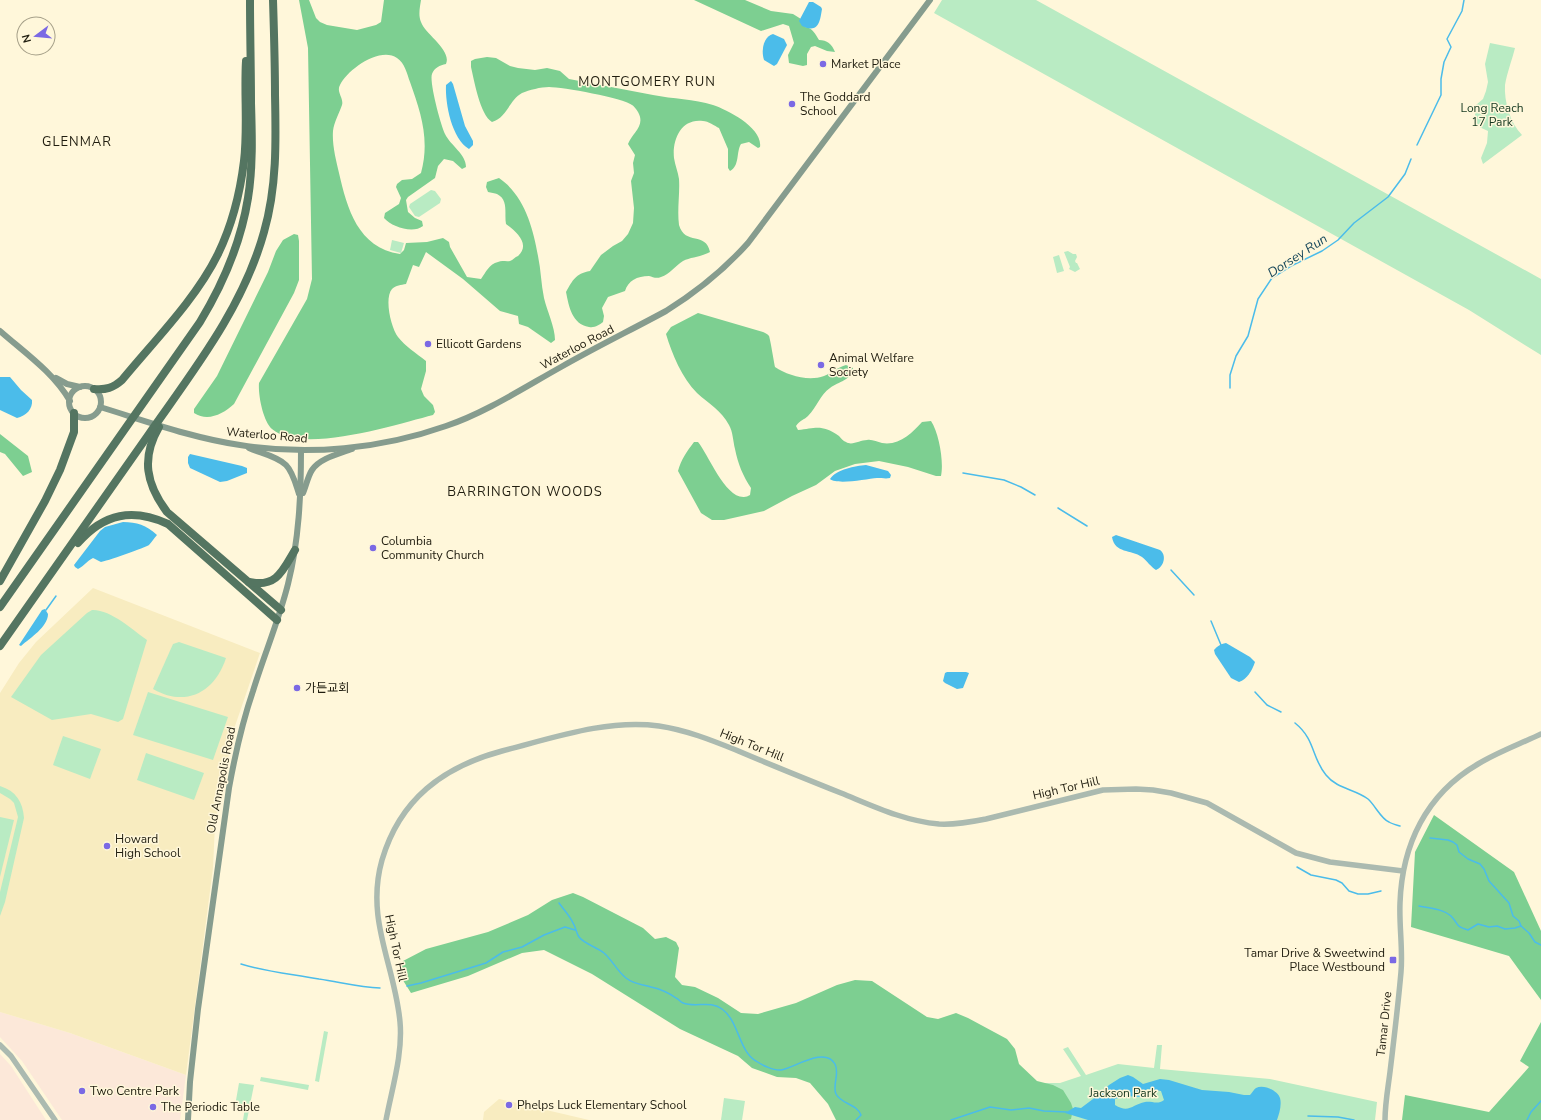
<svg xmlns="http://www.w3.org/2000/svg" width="1541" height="1120" viewBox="0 0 1541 1120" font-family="'Nunito Sans','Noto Sans KR',sans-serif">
  <rect width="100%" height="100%" fill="#fff7da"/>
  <g fill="#fce8d9">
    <path d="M 0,1012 L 70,1033 L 186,1075 L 180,1120 L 62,1120 L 22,1061 L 0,1037 Z"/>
    <path d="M 0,1054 L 11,1066 L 46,1120 L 0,1120 Z"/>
  </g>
  <g fill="#f8ecc0">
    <path d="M 93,588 L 260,653 L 234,729 L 215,824 L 213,868 L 186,1075 L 70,1033 L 0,1012 L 0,693 L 19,663 L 36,642 Z"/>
    <path d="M 499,1099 L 589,1120 L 483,1120 L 484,1112 Z"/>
  </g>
  <g fill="#b9ebc3">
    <path d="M 942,0 L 1036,0 L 1541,279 L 1541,355 L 1469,310 L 934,13 Z"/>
    <path d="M 1490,43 L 1515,48 C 1512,60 1507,73 1505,85 C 1504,101 1510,123 1522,135 L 1483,164 L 1481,158 L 1487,143 L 1488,131 L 1475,125 L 1475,109 L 1476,105 L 1483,99 L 1486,91 L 1488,82 L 1485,64 Z"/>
    <path d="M 431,190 L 435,191 L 441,199 L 440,203 L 419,217 L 415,216 L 409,207 L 410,204 Z"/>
    <path d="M 392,240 L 404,243 L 401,253 L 390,250 Z"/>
    <path d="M 1068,251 L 1073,254 L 1076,254 L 1077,257 L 1075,261 L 1076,263 L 1077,263 L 1080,269 L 1075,272 L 1069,269 L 1070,267 L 1064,252 Z"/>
    <path d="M 1059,255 L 1064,271 L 1057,273 L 1053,257 Z"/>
    <path d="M 92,610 C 110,609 133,630 147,640 L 123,719 L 118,722 L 91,714 L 52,720 L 11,697 L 41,655 L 87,613 Z"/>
    <path d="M 179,642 L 226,658 C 215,692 186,708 153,689 L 173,644 Z"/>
    <path d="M 148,692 L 228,717 L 213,760 L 133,735 Z"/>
    <path d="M 63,736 L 101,749 L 90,779 L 53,765 Z"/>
    <path d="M 146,753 L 204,773 L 194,800 L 137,780 Z"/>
    <path d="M 0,786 C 16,791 23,802 24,818 L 5,902 L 0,916 L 0,892 L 18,817 L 14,803 L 10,799 L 0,793 Z"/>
    <path d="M 0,817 L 14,820 L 0,877 Z"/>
    <path d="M 324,1031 L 328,1032 L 319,1082 L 315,1081 Z"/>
    <path d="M 1157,1045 L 1162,1045 L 1160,1069 L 1270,1079 L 1377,1102 L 1375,1120 L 1024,1120 L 1019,1083 L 1060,1083 L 1081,1076 L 1063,1049 L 1068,1047 L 1086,1075 L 1118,1064 L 1154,1068 Z"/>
    <path d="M 261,1077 L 309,1085 L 308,1090 L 260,1081 Z"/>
    <path d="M 239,1083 L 254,1085 L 247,1120 L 243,1120 L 245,1108 L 235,1106 Z"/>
    <path d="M 724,1098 L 745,1101 L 742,1120 L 721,1120 Z"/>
  </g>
  <g fill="#7dcf91">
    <path d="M 299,0 L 309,0 L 316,18 L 320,22 L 327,25 L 357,30 L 376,25 L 381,22 L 384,0 L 421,0 C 420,7 418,15 421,22 C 425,34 452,50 446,64 C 440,65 434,68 432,74 C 429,82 441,126 445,134 C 451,146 466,154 466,167 L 462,169 L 453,161 L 444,159 L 438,166 L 435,178 L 408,197 L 406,200 L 408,212 L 415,218 L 422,221 L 423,226 C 413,234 392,227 384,218 L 385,213 L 399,204 L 401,198 L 396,187 L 397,184 L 402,180 L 412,179 L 421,173 C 430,140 421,113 410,82 C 407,74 405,63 397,58 C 380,46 347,70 340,85 C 336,92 344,98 342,105 C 339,114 334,122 333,131 C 332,145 336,160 339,173 C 347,208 358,248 400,254 L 404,250 L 406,243 L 427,242 L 443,238 L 449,242 L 450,247 L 467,277 L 481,279 C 486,272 489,264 498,262 C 502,260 506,262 510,261 C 513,260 515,257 518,256 C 531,244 516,231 506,224 C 504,214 509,200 497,194 C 495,193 491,193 488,192 L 486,187 L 487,182 L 499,178 C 524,195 533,227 538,256 C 541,270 541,284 544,298 C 547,311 555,327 555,340 L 551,343 L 528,327 L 519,324 L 518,316 L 500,311 L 463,279 L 426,252 L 419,267 L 413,265 L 406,284 C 401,285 396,285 392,289 C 384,298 391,328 398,337 C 405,346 416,353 426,361 L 426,371 L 421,389 L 424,396 L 433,405 L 435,412 L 433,415 C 398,424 302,455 272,429 C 263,421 258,395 259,383 L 307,299 L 312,279 L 308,48 Z"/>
    <path d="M 694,0 L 745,0 L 771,11 L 793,14 L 801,19 L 805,27 C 813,28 815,34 819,40 C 827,40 832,44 835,52 L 827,51 L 815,46 L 811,47 L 807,54 L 807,65 L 803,66 L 789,63 L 788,55 L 794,43 L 789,26 L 783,24 L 761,31 Z"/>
    <path d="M 487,57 L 496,58 L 510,66 L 518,68 L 535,70 L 547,68 L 560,71 L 569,79 C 597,84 625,90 653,95 C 673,99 694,99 713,105 C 728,110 763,128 760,147 L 758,148 L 749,142 L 741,144 C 736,152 740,166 730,171 L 728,168 L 728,149 L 719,128 C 715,126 708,121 703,121 C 681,118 672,140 674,158 C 675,165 678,172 679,179 C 680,194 677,210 679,225 C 685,246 706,231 710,252 C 701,257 691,257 683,261 C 675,266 670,274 661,277 C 656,279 653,277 649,276 C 637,276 628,281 625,291 L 608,297 L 602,308 L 604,316 L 603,322 C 599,325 595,328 589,327 C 572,324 569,307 566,292 C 573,280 575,274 590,271 L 601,255 L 613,246 L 622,241 L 628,234 L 633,223 L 634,208 L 631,181 L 634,173 L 633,163 L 635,155 L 628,144 C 632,133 646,126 638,112 C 637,110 634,106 632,105 C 624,98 562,87 549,87 C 541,87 529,90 522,93 C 509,100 507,118 492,122 C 480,115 474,80 471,67 L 471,61 L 475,59 Z"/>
    <path d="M 294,234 L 298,235 L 299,241 L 299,280 L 294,293 L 234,404 C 223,414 208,422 194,413 L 194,409 L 217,376 L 268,272 L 276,251 L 283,240 Z"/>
    <path d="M 698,313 L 763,332 C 765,333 768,334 769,336 C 770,338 774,362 775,367 C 787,375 808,382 824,376 C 832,373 838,367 846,365 L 853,368 C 851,381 839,381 830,388 C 820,395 817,407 808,416 C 804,420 800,420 796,426 L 798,430 C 816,428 822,424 839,436 C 841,438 843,441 846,442 C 852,446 860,440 867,440 C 872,439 877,442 882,443 C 899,446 912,433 922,422 L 931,421 C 939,433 944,462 941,476 L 936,476 L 908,467 L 879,461 L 855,464 L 835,471 L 816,485 L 792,496 L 764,511 L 724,520 L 712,520 L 701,513 L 678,471 C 681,460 687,451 694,442 L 698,442 C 708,454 725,498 744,497 C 746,497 748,496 750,495 L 751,488 C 743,476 738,464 735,449 C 733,441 733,432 729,425 C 721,410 709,404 697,393 C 682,378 672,354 666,334 L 671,327 Z"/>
    <path d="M 0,434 L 28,456 L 32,472 L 23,476 L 5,454 L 0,452 Z"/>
    <path d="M 1434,815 L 1514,872 L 1541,931 L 1541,1000 L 1509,956 L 1411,927 L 1415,852 Z"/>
    <path d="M 573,893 L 583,897 L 643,928 L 655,939 L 666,937 L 676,942 L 679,948 L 675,977 L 682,985 L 695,987 L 718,998 L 741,1013 L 758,1014 L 796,1003 L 837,985 L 855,980 L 872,981 L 927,1017 L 938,1019 L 956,1013 L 968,1018 L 1007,1039 L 1015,1049 L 1019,1064 L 1037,1081 L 1053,1085 L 1063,1090 L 1071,1103 L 1073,1109 L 1071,1119 L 1068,1120 L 836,1120 L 828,1104 L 810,1083 L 796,1078 L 777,1077 L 752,1068 L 738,1056 L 680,1029 L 592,974 L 544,950 L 522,953 L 468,976 L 411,993 L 399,974 L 403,961 L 426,949 L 488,932 L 528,915 L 552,900 Z"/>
    <path d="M 1541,1022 L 1541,1120 L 1402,1120 L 1405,1095 L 1489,1112 L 1529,1067 L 1520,1061 Z"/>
  </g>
  <g fill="#4bbcea" fill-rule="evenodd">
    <path d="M 809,2 L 813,2 L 821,7 L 822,9 C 820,21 819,34 802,26 L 799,21 Z"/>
    <path d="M 773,34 L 784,39 L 787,45 L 777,64 L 774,66 L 764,60 C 761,51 763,37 773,34 Z"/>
    <path d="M 451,81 L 453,84 L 465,126 L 473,141 L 473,145 L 469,149 C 452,139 445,104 446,85 Z"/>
    <path d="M 0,377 L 10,377 L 21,390 L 32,400 C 33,409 26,416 17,418 L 0,410 Z"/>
    <path d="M 190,454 L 242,466 L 247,468 L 247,473 L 227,481 L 220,482 L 190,468 L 188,463 L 188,457 Z"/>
    <path d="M 866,465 L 888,471 L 891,475 L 890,478 C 886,479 882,478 877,478 C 867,479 837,485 830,479 C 837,469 855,466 866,465 Z"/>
    <path d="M 123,522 C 137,522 146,525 157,535 C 154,538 152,542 149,545 C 147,547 104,562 101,562 C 98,561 96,559 93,558 C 87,561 84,566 78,569 L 75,567 L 74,565 L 100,531 L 105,527 Z"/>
    <path d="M 1116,535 L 1160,550 C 1167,555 1164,567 1156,570 C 1151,567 1147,561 1142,557 C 1131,549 1115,554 1112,537 Z"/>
    <path d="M 45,609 L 48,614 C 48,627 30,638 21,646 L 19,645 L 42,610 Z"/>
    <path d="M 1226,643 L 1250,657 L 1255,662 C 1252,671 1247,679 1239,682 L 1231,678 L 1215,654 L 1214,650 C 1218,646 1220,644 1226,643 Z"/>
    <path d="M 947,672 L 966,672 L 969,673 L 963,688 L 957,689 L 945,683 L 943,681 L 945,673 Z"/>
    <path d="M 1128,1075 L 1133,1077 L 1143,1084 L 1160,1079 L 1169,1080 L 1202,1090 L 1229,1092 L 1244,1095 L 1250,1095 C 1252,1093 1254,1089 1256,1088 C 1264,1084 1278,1091 1280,1098 C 1282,1105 1279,1114 1277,1120 L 1088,1120 L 1065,1113 L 1075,1107 L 1081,1108 L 1101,1093 L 1109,1085 L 1120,1078 ZM 1147,1089 L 1161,1091 L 1164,1100 C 1158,1105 1152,1101 1145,1102 C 1133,1104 1129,1114 1115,1105 L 1115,1099 L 1124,1096 L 1140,1097 Z"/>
  </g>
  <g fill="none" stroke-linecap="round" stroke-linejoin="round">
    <g stroke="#4bbcea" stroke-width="1.5">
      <path d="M 1417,145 L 1441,95 L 1441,79 L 1444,62 L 1451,47 L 1447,39 L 1462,11 L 1464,0"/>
      <path d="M 1230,388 L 1230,375 L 1236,356 L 1248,336 L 1258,299 L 1272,278 L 1291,266 L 1322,251 L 1338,240 L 1354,223 L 1388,197 L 1405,174 L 1411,159"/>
      <path d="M 963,473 L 1004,480 L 1021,487 L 1035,495"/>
      <path d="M 1058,508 L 1087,526"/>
      <path d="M 1171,570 L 1194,595"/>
      <path d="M 46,610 L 56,596"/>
      <path d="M 1211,621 L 1221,645"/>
      <path d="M 1255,692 L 1267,705 L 1281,712"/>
      <path d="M 1295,723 C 1316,740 1311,757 1326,775 C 1337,789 1355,789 1368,799 C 1375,805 1381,819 1389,822 C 1392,824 1397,825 1400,826"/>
      <path d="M 1430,838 L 1448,840 L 1453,842 L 1457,845 L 1459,852 L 1468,859 L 1480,864 L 1484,869 L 1489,881 L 1509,903 L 1513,916 L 1519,921 L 1521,926 L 1529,933 L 1535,942 L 1541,945"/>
      <path d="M 1297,867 L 1311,875 L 1336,880 L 1342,883 L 1349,891 L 1358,894 L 1368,894 L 1381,891"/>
      <path d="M 559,903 C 564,910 570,916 573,923 C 576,927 576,933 579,937 C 583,943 598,948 604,953 C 613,961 617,971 626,978 C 635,985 642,984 651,987 C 660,989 669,993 676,998 C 679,999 680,1002 683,1003 C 696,1008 710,1000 722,1009 C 739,1021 739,1052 756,1061 C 762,1065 774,1071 781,1070 C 794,1068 825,1046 835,1064 C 840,1074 832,1085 836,1094 C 841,1104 857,1104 861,1115 L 856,1120"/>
      <path d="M 1419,906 C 1430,908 1443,909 1451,916 C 1459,924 1454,926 1468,930 L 1478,924 L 1489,927 L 1497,926 L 1505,929 L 1515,928 L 1521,926"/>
      <path d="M 241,964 C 267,972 293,974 319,979 C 340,982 359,987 380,988"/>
      <path d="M 407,986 L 421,983 L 486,963 L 503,952 L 522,947 L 544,935 L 565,927 L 575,930"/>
      <path d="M 1308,1116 L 1338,1117 L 1354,1120"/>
      <path d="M 951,1120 L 990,1107 L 1011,1110 L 1029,1108 L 1044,1111 L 1067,1112"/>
      <path d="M 1527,1120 L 1531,1112 L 1541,1101"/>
    </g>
    <g stroke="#abbab0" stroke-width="5.5">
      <path d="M 0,1045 L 11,1056 L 55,1120"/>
      <path d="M 386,1120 C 392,1088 403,1054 400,1022 C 395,965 365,920 382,860 C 400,799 443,767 502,751 C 553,738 606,719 659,726 C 686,730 711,740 736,750 C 771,765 806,779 841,793 C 873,806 904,821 939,824 C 955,825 971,822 986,819 L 1103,790 L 1136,789 L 1153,790 L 1171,793 L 1207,803 L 1296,853 L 1330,862 L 1403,871"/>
      <path d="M 1385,1120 C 1385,1104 1388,1088 1390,1072 C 1394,1039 1398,1006 1401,972 C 1403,949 1399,926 1400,903 C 1402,845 1426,794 1478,764 C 1498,752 1520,744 1541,734"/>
    </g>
    <g stroke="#869c8e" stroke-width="6">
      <path d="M 0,331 C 25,353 53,372 70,401"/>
      <path d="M 56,378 L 67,384 L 80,387"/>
      <circle cx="85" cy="402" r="16"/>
      <path d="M 100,407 C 146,421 192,438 240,445 C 308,456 381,449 446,426 C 485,413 525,387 561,367 C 596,347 631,330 666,311 C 698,291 723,271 748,243 L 930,0"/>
      <path d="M 249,448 C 260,453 277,456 286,465 C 293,472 296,485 299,494"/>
      <path d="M 303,493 C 306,486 308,476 312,470 C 320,458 339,454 352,449"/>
      <path d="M 188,1120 L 190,1082 L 198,1009 L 229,788 C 235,755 242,723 253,691 C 264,655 279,620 288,584 C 299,540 301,495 301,450"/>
    </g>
    <g stroke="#547561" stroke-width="8">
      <path d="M 94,389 C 106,390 113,388 122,380 C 154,341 196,299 218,254 C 232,225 240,194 244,161 C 248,128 244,94 246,61"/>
      <path d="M 159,427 C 141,458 146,484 167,512 L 281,610"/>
      <path d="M 78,543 C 104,513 133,508 168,524 L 277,620"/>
      <path d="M 0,581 L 45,501 L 60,470 L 74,432 L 74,413"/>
      <path d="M 249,582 C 277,588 283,570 295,550"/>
      <path d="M 0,607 L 200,322 C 223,284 241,242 248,198 C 253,167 252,135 251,103 C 251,69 250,34 250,0"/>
      <path d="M 0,646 C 50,575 99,504 149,434 C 193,371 243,308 264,232 C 277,187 276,141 275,95 C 275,63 274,32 273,0"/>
    </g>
  </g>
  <g fill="#7b69e4" stroke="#fff7da" stroke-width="1.5">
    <circle cx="823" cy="64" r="4"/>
    <circle cx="792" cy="104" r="4"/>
    <circle cx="428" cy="344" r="4"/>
    <circle cx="821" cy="365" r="4"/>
    <circle cx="373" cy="548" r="4"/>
    <circle cx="297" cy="688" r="4"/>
    <circle cx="107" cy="846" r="4"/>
    <rect x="1389" y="956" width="8" height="8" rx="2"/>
    <circle cx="82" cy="1091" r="4"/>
    <circle cx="509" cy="1105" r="4"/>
    <circle cx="153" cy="1107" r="4"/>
  </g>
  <g text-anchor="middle" stroke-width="3" stroke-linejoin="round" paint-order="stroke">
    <g font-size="12" fill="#201d0f" stroke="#fff7da" text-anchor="start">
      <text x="831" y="68">Market Place</text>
      <text x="800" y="101">The Goddard<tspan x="800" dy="14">School</tspan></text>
      <text x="436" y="348">Ellicott Gardens</text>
      <text x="829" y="362">Animal Welfare<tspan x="829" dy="14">Society</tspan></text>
      <text x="381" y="545">Columbia<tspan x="381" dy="14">Community Church</tspan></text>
      <text x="305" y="692">가든교회</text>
      <text x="115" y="843">Howard<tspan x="115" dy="14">High School</tspan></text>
      <text x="1385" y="957" text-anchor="end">Tamar Drive &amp; Sweetwind<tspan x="1385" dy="14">Place Westbound</tspan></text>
      <text x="90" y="1095">Two Centre Park</text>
      <text x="517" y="1109">Phelps Luck Elementary School</text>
      <text x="161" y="1111">The Periodic Table</text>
    </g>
    <g font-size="12" fill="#14371e" stroke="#fff7da">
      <text x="1492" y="112">Long Reach<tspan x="1492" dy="14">17 Park</tspan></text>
      <text x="1123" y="1097">Jackson Park</text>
    </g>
    <g font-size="12" fill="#201d0f" stroke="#fff7da">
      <text transform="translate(577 347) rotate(-28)" y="4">Waterloo Road</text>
      <text transform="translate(267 435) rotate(5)" y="4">Waterloo Road</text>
      <text transform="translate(752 745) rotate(22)" y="4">High Tor Hill</text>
      <text transform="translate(221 780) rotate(-79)" y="4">Old Annapolis Road</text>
      <text transform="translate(1066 788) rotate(-13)" y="4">High Tor Hill</text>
      <text transform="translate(396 948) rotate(78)" y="4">High Tor Hill</text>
      <text transform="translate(1384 1024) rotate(-84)" y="4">Tamar Drive</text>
    </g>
    <g font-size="13" letter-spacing="1" fill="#201d0f" stroke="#fff7da">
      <text x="647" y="86">MONTGOMERY RUN</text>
      <text x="77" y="146">GLENMAR</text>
      <text x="525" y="496">BARRINGTON WOODS</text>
    </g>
    <g font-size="13" font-style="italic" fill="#18485b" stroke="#fff7da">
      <text transform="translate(1297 255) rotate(-33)" y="5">Dorsey Run</text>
    </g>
  </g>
  <g transform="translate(36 36) rotate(254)"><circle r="19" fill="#fff7da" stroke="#a6a089"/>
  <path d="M0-3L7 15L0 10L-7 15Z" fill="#7b69e4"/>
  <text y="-6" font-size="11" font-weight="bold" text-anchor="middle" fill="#201d0f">N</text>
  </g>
</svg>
